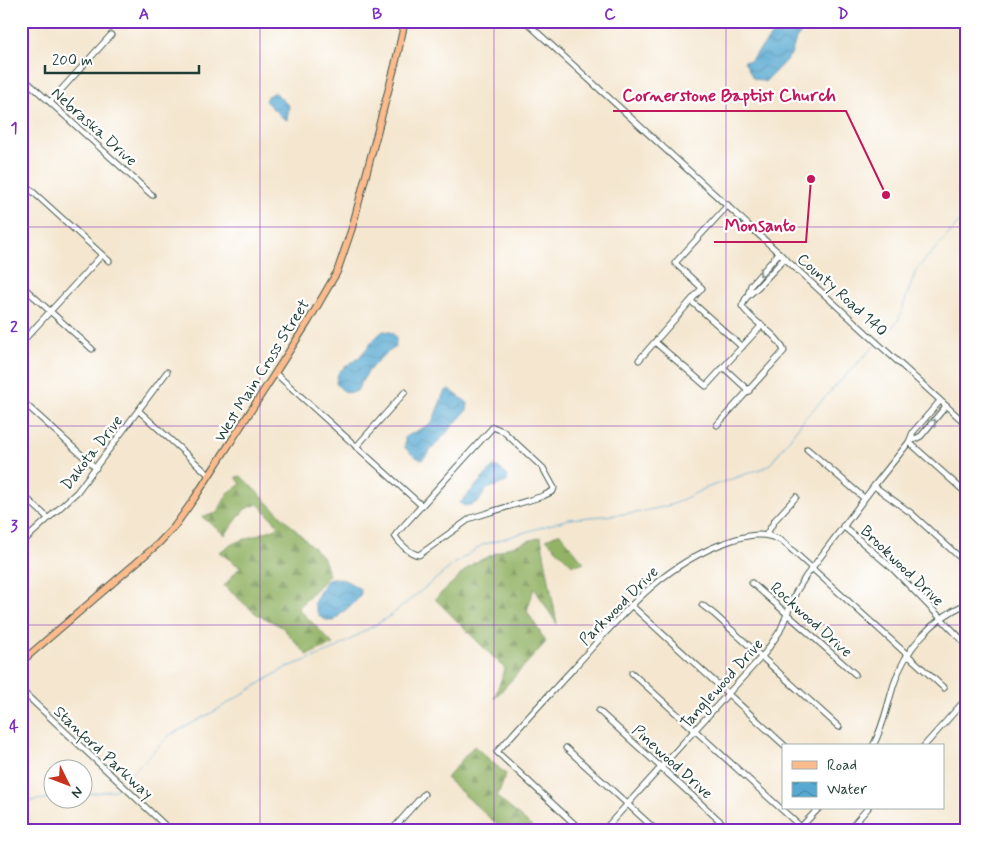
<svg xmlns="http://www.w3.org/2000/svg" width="987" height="852" viewBox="0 0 987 852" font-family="Mynerve,sans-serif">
  <defs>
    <pattern id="forest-firs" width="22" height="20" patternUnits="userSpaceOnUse" patternTransform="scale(1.25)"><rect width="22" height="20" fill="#92b265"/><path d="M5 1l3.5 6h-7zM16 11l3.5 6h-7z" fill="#779254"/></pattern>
    <pattern id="water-waves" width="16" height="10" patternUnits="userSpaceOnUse" patternTransform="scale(1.25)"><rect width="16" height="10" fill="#57a9d2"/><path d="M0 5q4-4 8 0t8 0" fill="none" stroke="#478bab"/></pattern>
  </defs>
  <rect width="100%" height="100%" fill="#fff"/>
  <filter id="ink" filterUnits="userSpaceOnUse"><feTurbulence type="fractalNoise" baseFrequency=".02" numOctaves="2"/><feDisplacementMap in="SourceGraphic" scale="10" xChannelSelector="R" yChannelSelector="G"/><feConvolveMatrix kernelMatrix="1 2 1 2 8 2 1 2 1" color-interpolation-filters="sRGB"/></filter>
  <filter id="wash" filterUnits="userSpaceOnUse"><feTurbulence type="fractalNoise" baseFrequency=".0096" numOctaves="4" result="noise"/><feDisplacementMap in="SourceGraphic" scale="20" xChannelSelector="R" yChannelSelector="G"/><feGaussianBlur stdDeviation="1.12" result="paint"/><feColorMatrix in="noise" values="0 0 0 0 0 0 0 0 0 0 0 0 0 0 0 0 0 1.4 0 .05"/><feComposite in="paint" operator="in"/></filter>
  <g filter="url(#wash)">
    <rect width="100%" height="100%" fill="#f4e6cf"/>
    <g fill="url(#forest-firs)" stroke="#58784c">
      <path d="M 241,476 L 322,556 L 329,575 L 298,608 L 333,644 L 307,655 L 282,627 L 255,613 L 224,586 L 240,567 L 219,552 L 234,543 L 274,529 L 278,525 L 258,504 L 245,509 L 225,535 L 202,517 L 217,513 L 228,493 L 241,484 L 236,477 Z"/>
      <path d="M 560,533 L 584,563 L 572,565 L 546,539 Z"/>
      <path d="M 541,537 L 557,624 L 534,588 L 527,611 L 546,642 L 494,699 L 505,669 L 435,599 L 472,564 L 509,547 Z"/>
      <path d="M 474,746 L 506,774 L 497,797 L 537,831 L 504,831 L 446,778 Z"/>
    </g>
    <g fill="url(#water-waves)" stroke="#3b7383">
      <path d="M 784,21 L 810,21 L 796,39 L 791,55 L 765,82 L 753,78 L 744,61 L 750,61 Z"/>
      <path d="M 275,92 L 289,106 L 287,120 L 284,119 L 265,101 L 267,96 Z"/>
      <path d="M 383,331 C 395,331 398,337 395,348 C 377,357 365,374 357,391 C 349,395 341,391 336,383 C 336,368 349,366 359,357 C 367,349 373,339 383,331 Z"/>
      <path d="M 449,389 L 468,403 L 467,410 L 422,460 L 414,456 L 405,448 L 405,437 L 432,423 L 444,392 Z"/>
      <path d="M 493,467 L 498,467 L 508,476 L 507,482 L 487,489 L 479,501 L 471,505 L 464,506 L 460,503 Z"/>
      <path d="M 331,578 C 342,577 351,583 360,589 L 361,593 L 359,598 L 333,621 C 319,620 318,615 314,603 L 324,583 Z"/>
    </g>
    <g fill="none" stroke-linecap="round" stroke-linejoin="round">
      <g stroke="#57a9d2" stroke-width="1">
        <path d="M 878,342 L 898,321 L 916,270 L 966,215"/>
        <path d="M 127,778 L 170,735 L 215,711 L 285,668 L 333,650 L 390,616 L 453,565 L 482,545 L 569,519 L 636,513 L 671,505 L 706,488 L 769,466 L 805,418 L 876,344"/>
        <path d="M 82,795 L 115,790 L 117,789"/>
        <path d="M 21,802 L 52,798"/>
      </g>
    </g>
  </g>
  <g filter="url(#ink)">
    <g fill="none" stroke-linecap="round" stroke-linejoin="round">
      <defs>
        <g id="minor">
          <path d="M 525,21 L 966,424"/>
          <path d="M 21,76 L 152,195"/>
          <path d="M 50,102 L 111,35"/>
          <path d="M 21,181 L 109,261"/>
          <path d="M 21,285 L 92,349"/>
          <path d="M 748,295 L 751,285 L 779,253"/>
          <path d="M 691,301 L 742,347"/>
          <path d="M 655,342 L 706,386 L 762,325"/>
          <path d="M 21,343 L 102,255"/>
          <path d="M 639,360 L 702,288 L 675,263 L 728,205"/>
          <path d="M 723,367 L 749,391"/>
          <path d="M 275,373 L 421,505"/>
          <path d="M 21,400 L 96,468"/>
          <path d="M 940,401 L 913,432 L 909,442 L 921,436 L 946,406"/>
          <path d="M 139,411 L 209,475"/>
          <path d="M 717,425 L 784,351 C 777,332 753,324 742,306 L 746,298 L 758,287 L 785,258"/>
          <path d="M 493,427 L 503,431 L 543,468 L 554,488 L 553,491 L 543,496 L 471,518 L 419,555 C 410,554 399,543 395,536 L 397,533 Z"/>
          <path d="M 356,447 L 405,392"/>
          <path d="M 807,449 L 864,498"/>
          <path d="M 874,486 L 911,513 L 966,563"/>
          <path d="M 21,493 L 48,518"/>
          <path d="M 843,526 L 892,568 L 966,644"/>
          <path d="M 766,535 L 775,520 L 796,497"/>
          <path d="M 26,539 L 77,492 L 167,372"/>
          <path d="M 752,583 L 855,674"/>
          <path d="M 631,605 L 785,746"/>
          <path d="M 702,605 L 714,614 L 839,727"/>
          <path d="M 632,673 L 801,827"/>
          <path d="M 21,690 L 171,831"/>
          <path d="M 599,711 L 731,831"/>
          <path d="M 873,746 C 884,725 887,706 894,684 C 905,649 932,619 966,604"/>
          <path d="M 924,746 L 966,699"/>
          <path d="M 566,748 L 657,831"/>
          <path d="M 391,831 L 424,794"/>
          <path d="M 582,831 L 497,752 C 521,725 546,698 571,671 C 618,619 659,566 727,542 C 746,535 764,531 782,541 L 944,688"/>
          <path d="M 603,831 L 765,653 L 780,631 L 796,592 L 806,576 L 874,486 L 909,442 L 966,493"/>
          <path d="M 797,831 L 819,808"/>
          <path d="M 848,831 L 868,808"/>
        </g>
        <path id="major" d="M 21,662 L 158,544 L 174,527 L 194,499 L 308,322 L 337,272 L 352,228 L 395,65 L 405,21"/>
      </defs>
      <use href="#minor" stroke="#3f564b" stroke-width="7"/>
      <use href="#major" stroke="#3f564b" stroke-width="8"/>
      <use href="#minor" stroke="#fff" stroke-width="5"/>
      <use href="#major" stroke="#fbbb8c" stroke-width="6"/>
    </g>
    <defs><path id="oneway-chevron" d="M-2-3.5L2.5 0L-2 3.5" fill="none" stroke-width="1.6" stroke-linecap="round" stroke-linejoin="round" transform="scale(1.25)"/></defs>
    <g stroke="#8f9e9a">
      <use href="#oneway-chevron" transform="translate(762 273) rotate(132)"/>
      <use href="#oneway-chevron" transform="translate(933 422) rotate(-49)"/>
    </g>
  </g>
  <path fill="none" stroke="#7b2cbf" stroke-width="1" stroke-opacity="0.55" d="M 260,21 L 260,831M 494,21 L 494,831M 726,21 L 726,831M 21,227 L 966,227M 21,426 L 966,426M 21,625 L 966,625"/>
  <g text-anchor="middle" stroke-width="4.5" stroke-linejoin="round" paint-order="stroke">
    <g font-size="16" fill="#1f3d34" stroke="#fff">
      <text transform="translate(95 126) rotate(42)" y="6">Nebraska Drive</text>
      <text transform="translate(843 294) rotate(42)" y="6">County Road 140</text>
      <text transform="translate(261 370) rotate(-58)" y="6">West Main Cross Street</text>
      <text transform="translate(91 452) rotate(-52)" y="6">Dakota Drive</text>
      <text transform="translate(903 565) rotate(44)" y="6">Brookwood Drive</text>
      <text transform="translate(618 605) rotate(-45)" y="6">Parkwood Drive</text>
      <text transform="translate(812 619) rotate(42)" y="6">Rockwood Drive</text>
      <text transform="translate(721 683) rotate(-48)" y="6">Tanglewood Drive</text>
      <text transform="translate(104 752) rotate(43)" y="6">Stanford Parkway</text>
      <text transform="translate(673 761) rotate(42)" y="6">Pinewood Drive</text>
    </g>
  </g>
  <path fill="none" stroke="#c2185b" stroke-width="2" d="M886 195L846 111H613M811 179L806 242H714"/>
  <g fill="#c2185b" stroke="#fff" stroke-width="2">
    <circle cx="886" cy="195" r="5"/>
    <circle cx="811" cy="179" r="5"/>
  </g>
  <g font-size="18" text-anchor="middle" font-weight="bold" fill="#c2185b" stroke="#fff" stroke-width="4.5" stroke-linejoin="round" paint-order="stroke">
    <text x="729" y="101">Cornerstone Baptist Church</text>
    <text x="760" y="231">Monsanto</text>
  </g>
  <rect width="987" height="852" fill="none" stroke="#fff" stroke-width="55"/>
  <rect x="782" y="744" width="162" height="65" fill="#ffffff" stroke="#a5b1ae"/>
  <rect x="792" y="761" width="25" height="8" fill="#fbbb8c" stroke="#a5b1ae"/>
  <text x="827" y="770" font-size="15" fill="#1f3d34">Road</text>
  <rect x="792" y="782" width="25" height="15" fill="url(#water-waves)" stroke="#a5b1ae"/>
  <text x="827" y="794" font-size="15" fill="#1f3d34">Water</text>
  <g transform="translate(68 784) rotate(132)"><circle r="24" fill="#ffffff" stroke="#a5b1ae"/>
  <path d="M0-4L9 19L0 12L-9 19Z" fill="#c8321e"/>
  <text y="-8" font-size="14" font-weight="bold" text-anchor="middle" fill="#1f3d34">N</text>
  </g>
  <path d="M45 65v8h154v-8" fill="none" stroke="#1f3d34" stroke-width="2.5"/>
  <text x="52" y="65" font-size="15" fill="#1f3d34" stroke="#ffffff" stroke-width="4" paint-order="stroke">200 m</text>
  <rect x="28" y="28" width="932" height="796" fill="none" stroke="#7b2cbf" stroke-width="2"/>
  <g font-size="16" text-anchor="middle" font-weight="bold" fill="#7b2cbf">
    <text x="144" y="19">A</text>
    <text x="377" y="19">B</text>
    <text x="610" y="19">C</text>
    <text x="843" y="19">D</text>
    <text x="14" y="133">1</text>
    <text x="14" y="332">2</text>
    <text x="14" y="531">3</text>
    <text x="14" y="731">4</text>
  </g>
</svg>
